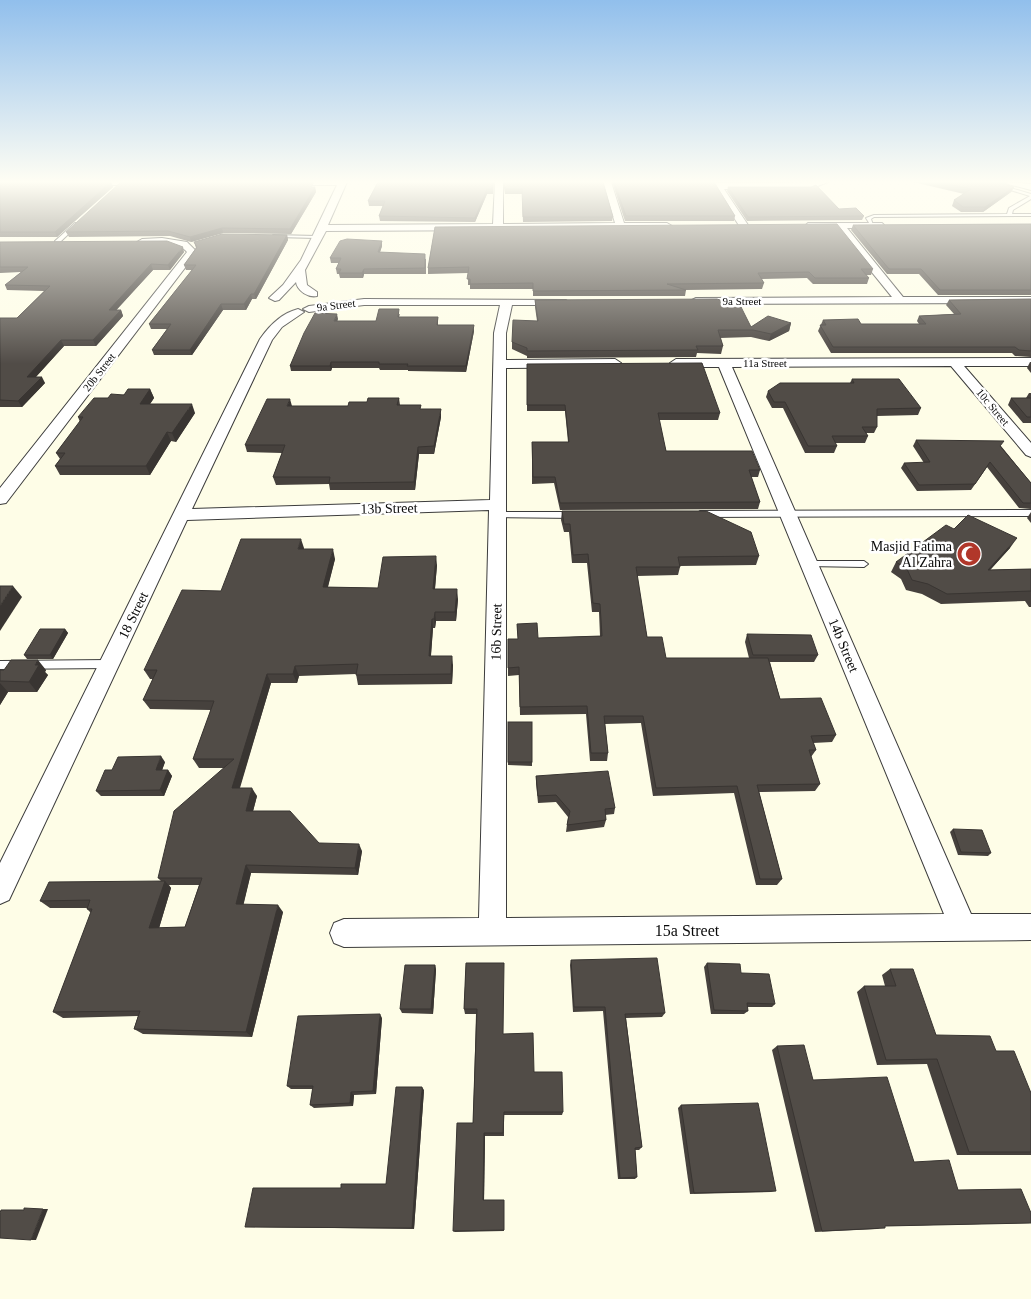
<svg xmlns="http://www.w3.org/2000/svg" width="1031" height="1299" viewBox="0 0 1031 1299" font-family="Georgia,serif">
  <rect width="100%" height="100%" fill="#fefde7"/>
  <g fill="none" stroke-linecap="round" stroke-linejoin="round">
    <defs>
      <g id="lane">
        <path d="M 984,182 L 990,182 L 1031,194 L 1031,199 L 1013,210 L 1012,214 L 1031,214 L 1031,216 L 874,217 L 871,219 L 873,225 L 871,226 L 866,218 L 874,215 L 1007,214 L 1009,208 L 1030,196 Z"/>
        <path d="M 75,223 L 79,224 L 59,243 L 55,243 L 55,241 Z"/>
        <path d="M 273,235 L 317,236 L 319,237 L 317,238 L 275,237 Z"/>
        <path d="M 1031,510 L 1031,516 L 700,517 L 696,514 L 700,511 Z"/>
        <path d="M 497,512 L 575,512 L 579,515 L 575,518 L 494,517 L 493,515 Z"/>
        <path d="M 810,561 L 864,561 L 868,564 L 864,567 L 807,566 L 806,564 Z"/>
        <path d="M 109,660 L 113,661 L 114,664 L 113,667 L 109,668 L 0,669 L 0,661 Z"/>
      </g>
      <g id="street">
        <path d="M 0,182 L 129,182 L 125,185 L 0,185 Z"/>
        <path d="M 301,182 L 347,182 L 328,225 L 493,224 L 495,182 L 503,182 L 503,224 L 615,223 L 603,182 L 611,182 L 624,223 L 667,223 L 672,226 L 667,229 L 326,231 L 305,270 L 307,285 L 317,292 L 317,296 C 309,298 297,291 296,282 L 279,300 L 275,301 L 269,298 L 283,285 L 301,260 L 337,185 L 305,185 Z"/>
        <path d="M 711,182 L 720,183 L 828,182 L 810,189 L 724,189 L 748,225 L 743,228 L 740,227 Z"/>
        <path d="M 1007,182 L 1031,184 L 1031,190 L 1008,184 Z"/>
        <path d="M 808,223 L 882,223 L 884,225 L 879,228 L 847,228 L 903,297 L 1031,297 L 1031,303 L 696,304 L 690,301 L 696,298 L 892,297 L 836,228 L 811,228 L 806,225 Z"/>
        <path d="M 162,238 L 187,242 L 197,252 L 6,503 L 0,504 L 0,488 L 187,252 C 174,236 150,253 137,242 L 142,239 Z"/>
        <path d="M 364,299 L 566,300 L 568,302 L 562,305 L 512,305 L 506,333 L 506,360 L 615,359 L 621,363 L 615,367 L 506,368 L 506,918 L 944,914 L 719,367 L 676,367 L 670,363 L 676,359 L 1031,358 L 1031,366 L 964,366 L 1031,443 L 1031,457 L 1026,455 L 951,366 L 732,367 L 971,914 L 1031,914 L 1031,940 L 344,947 L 334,943 L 330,933 L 334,923 L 344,919 L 479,918 L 489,510 L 187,520 L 9,900 L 0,904 L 0,863 L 260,339 C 269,326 282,313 298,309 L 304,312 L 282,327 L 272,340 L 192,509 L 490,500 L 494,333 L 500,305 L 364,305 L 309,312 L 303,309 L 309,306 Z"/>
      </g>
    </defs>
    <use href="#lane" stroke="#3c3c3c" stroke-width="2"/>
    <use href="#street" stroke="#3c3c3c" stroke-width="2"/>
    <use href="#lane" fill="#fff" fill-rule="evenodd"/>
    <use href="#street" fill="#fff" fill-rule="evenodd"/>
  </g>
  <g fill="#46413d" fill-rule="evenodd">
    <path d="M 0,182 L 111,182 L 113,187 L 57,237 L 0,237 Z"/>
    <path d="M 378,182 L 494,182 L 493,194 L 487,194 L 475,222 L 380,221 L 379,216 L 383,206 L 369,206 L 368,201 Z"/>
    <path d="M 503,182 L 603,182 L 613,217 L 612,221 L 523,222 L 522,194 L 505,194 Z"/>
    <path d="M 612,182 L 714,182 L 735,216 L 734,221 L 625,221 Z"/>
    <path d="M 913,182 L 1008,182 L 1006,185 L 1014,187 L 1011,192 L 983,212 L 961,212 L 952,206 L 954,200 L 964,194 Z"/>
    <path d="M 314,187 L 315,187 L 316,192 L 291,234 L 223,233 L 191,242 L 170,236 L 69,237 L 66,232 Z"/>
    <path d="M 728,187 L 839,209 L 864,216 L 862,220 L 747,221 L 727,191 Z"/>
    <path d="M 1031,224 L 1031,295 L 938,295 L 919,274 L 887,274 L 851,230 L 853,225 Z"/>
    <path d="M 435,227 L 873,269 L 871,275 L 866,275 L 869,278 L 867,284 L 813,284 L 807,278 L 761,279 L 764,283 L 762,289 L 685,290 L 686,290 L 685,296 L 533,296 L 533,289 L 470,289 L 470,285 L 468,285 L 468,273 L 428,274 L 428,268 Z"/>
    <path d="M 287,235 L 288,240 L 256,299 L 252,299 L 246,310 L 223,310 L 192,355 L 154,355 L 152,350 L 167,329 L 151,329 L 149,324 L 192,270 L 186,270 L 184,265 L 196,248 L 194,242 Z"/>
    <path d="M 0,242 L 184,252 L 170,270 L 153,270 L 116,310 L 121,310 L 123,316 L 96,346 L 64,346 L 36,377 L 45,383 L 22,407 L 0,407 L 0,318 L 17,318 L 44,291 L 7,290 L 5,285 L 21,272 L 0,273 Z"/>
    <path d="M 382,246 L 380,252 L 426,259 L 426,274 L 364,274 L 363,278 L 340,278 L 339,274 L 337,274 L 336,269 L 339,263 L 331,263 L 330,258 Z"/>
    <path d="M 1031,299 L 1031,357 L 1015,356 L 1012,353 L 831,353 L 818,331 L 823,320 L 861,324 L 919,324 L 917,321 L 919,316 L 954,314 L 946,305 L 949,300 Z"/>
    <path d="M 535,300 L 751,327 L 791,323 L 789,331 L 769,341 L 751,337 L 720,338 L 723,346 L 721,354 L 697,353 L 696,357 L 527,358 L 527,356 L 512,349 L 512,342 L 537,321 L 535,307 Z"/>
    <path d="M 400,314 L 399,317 L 438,317 L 438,325 L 474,331 L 466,372 L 408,371 L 408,370 L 380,370 L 379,368 L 332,368 L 331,371 L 291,371 L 290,366 L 338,319 L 337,321 L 376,321 Z"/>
    <path d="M 1030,362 L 1031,362 L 1031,373 L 1027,368 Z"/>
    <path d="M 527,364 L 720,413 L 718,420 L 659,420 L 666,451 L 760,470 L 758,477 L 751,477 L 760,502 L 758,509 L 560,510 L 554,483 L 532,484 L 532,442 L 568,442 L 565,411 L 527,411 Z"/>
    <path d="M 852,379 L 921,408 L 918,415 L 877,416 L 877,427 L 874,433 L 866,433 L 868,436 L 865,443 L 835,443 L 837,446 L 834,453 L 805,453 L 783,408 L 772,408 L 766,397 L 768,391 L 850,383 Z"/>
    <path d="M 150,389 L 154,398 L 150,404 L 195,413 L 176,442 L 171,441 L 150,475 L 60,475 L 55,466 L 60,459 L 56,453 L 80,422 L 78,417 L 108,398 Z"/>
    <path d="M 1029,393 L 1031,393 L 1031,423 L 1023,423 L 1008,405 L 1011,398 L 1026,398 Z"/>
    <path d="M 399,398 L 400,405 L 421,409 L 441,417 L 434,454 L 419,454 L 415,490 L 330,490 L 329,484 L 276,485 L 273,477 L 282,453 L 247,452 L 245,445 L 292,406 L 348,406 L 367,402 Z"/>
    <path d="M 916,440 L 1001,446 L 1031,483 L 1031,509 L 1019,508 L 987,467 L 971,490 L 917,491 L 901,468 L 904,463 L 924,463 L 913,446 Z"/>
    <path d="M 562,511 L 759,556 L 756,565 L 680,566 L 680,567 L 678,575 L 637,576 L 647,637 L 666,658 L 749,658 L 745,642 L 747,634 L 818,655 L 814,662 L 770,662 L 780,699 L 836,735 L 832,742 L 813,743 L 816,750 L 811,757 L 820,784 L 815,791 L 759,792 L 782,879 L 777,885 L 756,885 L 734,793 L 653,796 L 641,723 L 605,724 L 608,753 L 607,761 L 590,761 L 586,714 L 520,715 L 519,675 L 508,676 L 508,668 L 518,639 L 517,624 L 538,638 L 600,636 L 599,612 L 592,612 L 587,563 L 572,563 L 569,532 L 564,532 L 561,520 Z"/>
    <path d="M 1031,512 L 1031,523 L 1027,518 Z"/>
    <path d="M 954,529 L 1010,548 L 990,570 L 1031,569 L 1031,607 L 1029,607 L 1025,601 L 941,604 L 922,594 L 906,590 L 901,579 L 891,572 L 896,562 Z"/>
    <path d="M 304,548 L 304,549 L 335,559 L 328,587 L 378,588 L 437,565 L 435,589 L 458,599 L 456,621 L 436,621 L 435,628 L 433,628 L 431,656 L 453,665 L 452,684 L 358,685 L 356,674 L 299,676 L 297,683 L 271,683 L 240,788 L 257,796 L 253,811 L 319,843 L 362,851 L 358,875 L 251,873 L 243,905 L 283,912 L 252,1037 L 143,1034 L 134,1029 L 138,1016 L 63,1018 L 53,1012 L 91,913 L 87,909 L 87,908 L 50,908 L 40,901 L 161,881 L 158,878 L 224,768 L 199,768 L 193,759 L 211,710 L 150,709 L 143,700 L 153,679 L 150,679 L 144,670 L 221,591 ZM 169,885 L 199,885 L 185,927 L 159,928 L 171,888 Z"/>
    <path d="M 65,629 L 68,633 L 53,659 L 27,659 L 24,655 Z"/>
    <path d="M 0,670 L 46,670 L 45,672 L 48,675 L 37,692 L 8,692 L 0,705 Z"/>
    <path d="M 508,722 L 532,722 L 532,766 L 508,765 Z"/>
    <path d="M 165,762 L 162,770 L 168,770 L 172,776 L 164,796 L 101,796 L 96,791 L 112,770 Z"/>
    <path d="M 536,776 L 615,808 L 614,814 L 605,815 L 606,820 L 604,827 L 566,832 L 568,817 L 556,802 L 538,803 L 536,783 Z"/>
    <path d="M 953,829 L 991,853 L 988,856 L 958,855 L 950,832 Z"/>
    <path d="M 571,960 L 665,1013 L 662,1017 L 626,1018 L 642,1147 L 639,1150 L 635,1150 L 637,1177 L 635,1179 L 618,1179 L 603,1011 L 573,1012 L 570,965 Z"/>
    <path d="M 466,963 L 503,1034 L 534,1072 L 563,1112 L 562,1115 L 504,1115 L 504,1136 L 485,1136 L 484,1200 L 504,1200 L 504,1231 L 455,1232 L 453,1231 L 473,1123 L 476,1014 L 465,1014 L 464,1009 Z"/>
    <path d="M 707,963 L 741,973 L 775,1004 L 772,1007 L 747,1007 L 748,1011 L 744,1014 L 711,1014 L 704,967 Z"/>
    <path d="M 435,965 L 436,970 L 433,1014 L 402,1013 L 400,1009 Z"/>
    <path d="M 890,969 L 936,1035 L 996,1051 L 1031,1093 L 1031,1155 L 957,1155 L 927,1064 L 877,1065 L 857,992 L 864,986 L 885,986 L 882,975 Z"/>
    <path d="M 382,1018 L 376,1094 L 354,1095 L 353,1106 L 314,1108 L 310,1105 L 313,1089 L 291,1089 L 287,1086 Z"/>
    <path d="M 777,1046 L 813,1080 L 914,1162 L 958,1190 L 1031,1223 L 885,1226 L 877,1229 L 815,1232 L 772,1050 Z"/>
    <path d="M 424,1090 L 414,1229 L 245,1227 L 341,1188 L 386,1184 Z"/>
    <path d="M 681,1105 L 776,1191 L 771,1192 L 690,1194 L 678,1108 Z"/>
  </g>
  <g fill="#393532">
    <path d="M 111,182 L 113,187 L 57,237 L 55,232 Z"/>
    <path d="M 315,187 L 316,192 L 291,234 L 290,229 Z"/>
    <path d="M 1014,187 L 1011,192 L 983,212 L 985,207 Z"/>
    <path d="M 487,189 L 487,194 L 475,222 L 475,218 Z"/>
    <path d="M 222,228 L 223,233 L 191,242 L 190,237 Z"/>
    <path d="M 287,235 L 288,240 L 256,299 L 254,294 Z"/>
    <path d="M 382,241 L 382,246 L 378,258 L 378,252 Z"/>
    <path d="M 183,247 L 184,252 L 170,270 L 168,265 Z"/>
    <path d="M 151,264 L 153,270 L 111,316 L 109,310 Z"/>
    <path d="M 364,269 L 364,274 L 363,278 L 362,273 Z"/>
    <path d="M 251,294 L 252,299 L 246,310 L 244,304 Z"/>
    <path d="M 221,304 L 223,310 L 192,355 L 190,350 Z"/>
    <path d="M 121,310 L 123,316 L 96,346 L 93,340 Z"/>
    <path d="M 337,314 L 338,319 L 335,327 L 334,321 Z"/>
    <path d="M 791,323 L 789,331 L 769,341 L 771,334 Z"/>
    <path d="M 474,325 L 474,331 L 466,372 L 466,366 Z"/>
    <path d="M 61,340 L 64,346 L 30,383 L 27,377 Z"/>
    <path d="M 331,362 L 332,368 L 331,371 L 330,366 Z"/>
    <path d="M 42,377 L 45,383 L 22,407 L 18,401 Z"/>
    <path d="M 150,389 L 154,398 L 144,413 L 140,404 Z"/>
    <path d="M 290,399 L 292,406 L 287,406 Z"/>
    <path d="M 192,404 L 195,413 L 176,442 L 172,433 Z"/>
    <path d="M 441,409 L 441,417 L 434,454 L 434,446 Z"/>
    <path d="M 167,432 L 171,441 L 150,475 L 146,466 Z"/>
    <path d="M 418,447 L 419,454 L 415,490 L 414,482 Z"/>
    <path d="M 1017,538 L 1010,548 L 981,580 L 988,570 Z"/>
    <path d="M 301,539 L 304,548 L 301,559 L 298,549 Z"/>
    <path d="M 333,549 L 335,559 L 325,597 L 323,587 Z"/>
    <path d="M 436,556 L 437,565 L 434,599 L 433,589 Z"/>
    <path d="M 13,586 L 22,597 L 0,631 L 0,606 Z"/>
    <path d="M 457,589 L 458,599 L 456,621 L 455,612 Z"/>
    <path d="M 435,612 L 436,621 L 435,628 L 434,619 Z"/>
    <path d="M 432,619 L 433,628 L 430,666 L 429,656 Z"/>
    <path d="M 65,629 L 68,633 L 53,659 L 50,655 Z"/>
    <path d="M 452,656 L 453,665 L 452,684 L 451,674 Z"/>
    <path d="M 38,660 L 46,670 L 45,672 L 48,675 L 37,692 L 29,682 L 35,665 Z"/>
    <path d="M 295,666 L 299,676 L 297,683 L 293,674 Z"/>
    <path d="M 267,674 L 271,683 L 237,796 L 232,788 Z"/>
    <path d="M 0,683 L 8,692 L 0,705 Z"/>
    <path d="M 161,756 L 165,762 L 160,776 L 156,770 Z"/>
    <path d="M 168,770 L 172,776 L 164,796 L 160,790 Z"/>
    <path d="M 252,788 L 257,796 L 251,819 L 246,811 Z"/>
    <path d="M 359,844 L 362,851 L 358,875 L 355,868 Z"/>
    <path d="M 246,865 L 251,873 L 242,911 L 236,904 Z"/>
    <path d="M 165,881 L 171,888 L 157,935 L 149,928 Z"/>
    <path d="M 278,905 L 283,912 L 252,1037 L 246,1032 Z"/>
    <path d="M 435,965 L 436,970 L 433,1014 L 431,1009 Z"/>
    <path d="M 380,1014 L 382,1018 L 376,1094 L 373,1091 Z"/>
    <path d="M 422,1087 L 424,1090 L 414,1229 L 412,1228 Z"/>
    <path d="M 351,1092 L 354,1095 L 353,1106 L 350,1103 Z"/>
    <path d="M 484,1133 L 485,1136 L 484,1201 L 483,1200 Z"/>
    <path d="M 43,1209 L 48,1209 L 36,1240 L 31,1240 Z"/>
  </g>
  <g fill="#514c47" stroke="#393532">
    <path d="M 0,182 L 111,182 L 55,232 L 0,232 Z"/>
    <path d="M 121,182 L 314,182 L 311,187 L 315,187 L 290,229 L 222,228 L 190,237 L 168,231 L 66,232 Z"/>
    <path d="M 378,182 L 493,182 L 492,189 L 487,189 L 475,218 L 379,216 L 385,201 L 368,201 Z"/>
    <path d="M 504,182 L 603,182 L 613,217 L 523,217 L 522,189 L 505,189 Z"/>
    <path d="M 614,182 L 714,182 L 735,216 L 626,216 Z"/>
    <path d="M 939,182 L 997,182 L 1014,187 L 985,207 L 963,207 L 954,200 L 971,189 Z"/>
    <path d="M 816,185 L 839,209 L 856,208 L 864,216 L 748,217 L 728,187 L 811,187 Z"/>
    <path d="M 837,224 L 873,269 L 861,269 L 869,278 L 815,278 L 809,272 L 758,273 L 764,283 L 667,284 L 686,290 L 533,291 L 533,283 L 470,284 L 470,279 L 467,279 L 469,267 L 428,268 L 435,227 Z"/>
    <path d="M 1031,224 L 1031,290 L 940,290 L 921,269 L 889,269 L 853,225 Z"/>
    <path d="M 222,234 L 287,235 L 254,294 L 251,294 L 244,304 L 221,304 L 190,350 L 152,350 L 171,324 L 149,324 L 196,265 L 184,265 L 197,247 L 194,242 Z"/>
    <path d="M 347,239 L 382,241 L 378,252 L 425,254 L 425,268 L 364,269 L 362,273 L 339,273 L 341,269 L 336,269 L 341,258 L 330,258 L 340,241 Z"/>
    <path d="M 167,241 L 183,247 L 168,265 L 151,264 L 109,310 L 121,310 L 93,340 L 61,340 L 27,377 L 42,377 L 18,401 L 0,400 L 0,318 L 17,318 L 50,286 L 5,285 L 28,267 L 0,267 L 0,242 Z"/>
    <path d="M 717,299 L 741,307 L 751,327 L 768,316 L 791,323 L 771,334 L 753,330 L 718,330 L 723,346 L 696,346 L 698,350 L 527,351 L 527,348 L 512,342 L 513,320 L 538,321 L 535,300 Z"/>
    <path d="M 1031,299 L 1031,351 L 1019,350 L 1015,347 L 833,347 L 820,325 L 826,325 L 823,320 L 858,319 L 861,324 L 926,324 L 919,316 L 961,314 L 949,300 Z"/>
    <path d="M 379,309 L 399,309 L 398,317 L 438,317 L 437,325 L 474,325 L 466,366 L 407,366 L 408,364 L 379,364 L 379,362 L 331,362 L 330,366 L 290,366 L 304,333 L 315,313 L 337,314 L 334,321 L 376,321 Z"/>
    <path d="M 702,363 L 720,413 L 658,413 L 666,451 L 752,451 L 760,470 L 749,470 L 760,502 L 560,503 L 555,477 L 533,477 L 532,442 L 569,442 L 565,405 L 527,405 L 527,364 Z"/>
    <path d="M 852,379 L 899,379 L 921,408 L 877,409 L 877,427 L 862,427 L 868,436 L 832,436 L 837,446 L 808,446 L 785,402 L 774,402 L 768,391 L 780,383 L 854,383 Z"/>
    <path d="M 128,389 L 150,389 L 140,404 L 192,404 L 172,433 L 167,432 L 146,466 L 55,466 L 65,453 L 56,453 L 83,417 L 78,417 L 94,398 L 108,398 L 111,394 L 124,395 Z"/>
    <path d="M 368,398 L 399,398 L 397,405 L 421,405 L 420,409 L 441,409 L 434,446 L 418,447 L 414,482 L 329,483 L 330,477 L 273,477 L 285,445 L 245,445 L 267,399 L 290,399 L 287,406 L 348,406 L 349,402 L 367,402 Z"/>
    <path d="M 1011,398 L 1031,398 L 1031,417 L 1027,417 Z"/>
    <path d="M 916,440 L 1004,441 L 1000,446 L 1031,483 L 1031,503 L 1023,503 L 990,462 L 975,484 L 919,485 L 904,463 L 930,462 Z"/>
    <path d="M 562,511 L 706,511 L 751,532 L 759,556 L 678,557 L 680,567 L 636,567 L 647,637 L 662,637 L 666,658 L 768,658 L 780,699 L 821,698 L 836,735 L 811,736 L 816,750 L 809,750 L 820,784 L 757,785 L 782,879 L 760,879 L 737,786 L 656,788 L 643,716 L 604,716 L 608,753 L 591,753 L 587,706 L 520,707 L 519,667 L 508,668 L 508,639 L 518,639 L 517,624 L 537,623 L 538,638 L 602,636 L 600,604 L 593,603 L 588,554 L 573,555 L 570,524 L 564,524 Z"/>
    <path d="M 968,515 L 1017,538 L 988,570 L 1031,569 L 1031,591 L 947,594 L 928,584 L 912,580 L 907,569 L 896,562 L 946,525 L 954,529 Z"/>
    <path d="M 241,539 L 301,539 L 298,549 L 333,549 L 323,587 L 378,588 L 383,557 L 436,556 L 433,589 L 457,589 L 455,612 L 435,612 L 434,619 L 432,619 L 429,656 L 452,656 L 451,674 L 356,675 L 358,664 L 295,666 L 293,674 L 267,674 L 232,788 L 252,788 L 246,811 L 290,811 L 319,843 L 359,844 L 355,868 L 246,865 L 236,904 L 278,905 L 246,1032 L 134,1029 L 140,1011 L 53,1012 L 92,909 L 87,909 L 90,900 L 40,901 L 49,882 L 165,881 L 149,928 L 185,927 L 202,878 L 158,878 L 174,811 L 234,759 L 193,759 L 214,701 L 143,700 L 157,670 L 144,670 L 182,590 L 221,591 Z"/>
    <path d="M 0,586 L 13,586 L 0,606 Z"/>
    <path d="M 40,629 L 65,629 L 50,655 L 24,655 Z"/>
    <path d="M 747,634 L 811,635 L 818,655 L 753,655 Z"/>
    <path d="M 11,660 L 38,660 L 35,665 L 39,665 L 29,682 L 0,681 L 0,670 L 4,670 Z"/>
    <rect x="508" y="722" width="24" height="40"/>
    <path d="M 161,756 L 156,770 L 168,770 L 160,790 L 96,791 L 105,770 L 112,770 L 118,757 Z"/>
    <path d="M 608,771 L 615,808 L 605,809 L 606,820 L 567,825 L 570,811 L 556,795 L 538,796 L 536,776 Z"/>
    <path d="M 953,829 L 982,830 L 991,853 L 961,852 Z"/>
    <path d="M 657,958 L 665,1013 L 625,1014 L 642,1147 L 635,1148 L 637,1177 L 620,1178 L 605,1007 L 574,1007 L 571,960 Z"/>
    <path d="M 466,963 L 504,963 L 503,1034 L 533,1033 L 534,1072 L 562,1072 L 563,1112 L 504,1112 L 503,1133 L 484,1133 L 483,1200 L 504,1200 L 504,1230 L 453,1231 L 457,1123 L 473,1123 L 477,1009 L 464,1009 Z"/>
    <path d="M 707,963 L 740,964 L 741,973 L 769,974 L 775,1004 L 747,1003 L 748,1011 L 714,1010 Z"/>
    <path d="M 405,965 L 435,965 L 431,1009 L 400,1009 Z"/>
    <path d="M 890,969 L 913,969 L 936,1035 L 990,1036 L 996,1051 L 1014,1051 L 1031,1093 L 1031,1152 L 969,1152 L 937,1059 L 886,1060 L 864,986 L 896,986 Z"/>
    <path d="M 380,1014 L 373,1091 L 351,1092 L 350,1103 L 310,1105 L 313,1086 L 287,1086 L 298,1016 Z"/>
    <path d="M 804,1045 L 813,1080 L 887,1077 L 914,1162 L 949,1160 L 958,1190 L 1021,1189 L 1031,1213 L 1031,1223 L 885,1226 L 885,1228 L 822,1231 L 777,1046 Z"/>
    <path d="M 396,1087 L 422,1087 L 412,1228 L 245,1227 L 253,1188 L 341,1188 L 341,1184 L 386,1184 Z"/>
    <path d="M 758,1103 L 776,1191 L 694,1193 L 681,1105 Z"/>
    <path d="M 24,1208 L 43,1209 L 31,1240 L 0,1238 L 0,1213 L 1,1210 L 24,1210 Z"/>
  </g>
  <linearGradient id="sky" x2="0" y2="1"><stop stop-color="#91bfec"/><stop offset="0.5" stop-color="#fffef4"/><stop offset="1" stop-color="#fffef4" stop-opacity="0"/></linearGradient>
  <rect width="1031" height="364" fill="url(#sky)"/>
  <defs>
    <symbol id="mosque-disc" viewBox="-11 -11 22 22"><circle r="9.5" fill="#b1372a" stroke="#fff"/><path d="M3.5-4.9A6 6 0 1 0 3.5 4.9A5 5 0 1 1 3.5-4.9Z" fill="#fff"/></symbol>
  </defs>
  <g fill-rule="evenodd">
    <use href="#mosque-disc" x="955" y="540" width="28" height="28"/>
  </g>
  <g text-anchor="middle" stroke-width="5" stroke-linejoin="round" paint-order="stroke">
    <g font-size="11" fill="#090909" stroke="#fff">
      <text x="742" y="305">9a Street</text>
      <text transform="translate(336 305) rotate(-7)" y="4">9a Street</text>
      <text x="765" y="367">11a Street</text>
      <text transform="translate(99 372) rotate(-52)" y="4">20b Street</text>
      <text transform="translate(993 407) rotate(50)" y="4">10c Street</text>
    </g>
    <g font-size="14" fill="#090909" stroke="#fff">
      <text transform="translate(389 508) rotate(-1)" y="5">13b Street</text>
      <text transform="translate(133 615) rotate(-64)" y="5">18 Street</text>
      <text transform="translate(496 632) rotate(-89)" y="5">16b Street</text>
      <text transform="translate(844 645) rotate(67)" y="5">14b Street</text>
    </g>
    <g font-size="14" fill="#090909" stroke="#fff" text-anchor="end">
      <text x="952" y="551">Masjid Fatima<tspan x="952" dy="16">Al Zahra</tspan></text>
    </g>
    <g font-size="16" fill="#090909" stroke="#fff">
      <text x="687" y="936">15a Street</text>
    </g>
  </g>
</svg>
